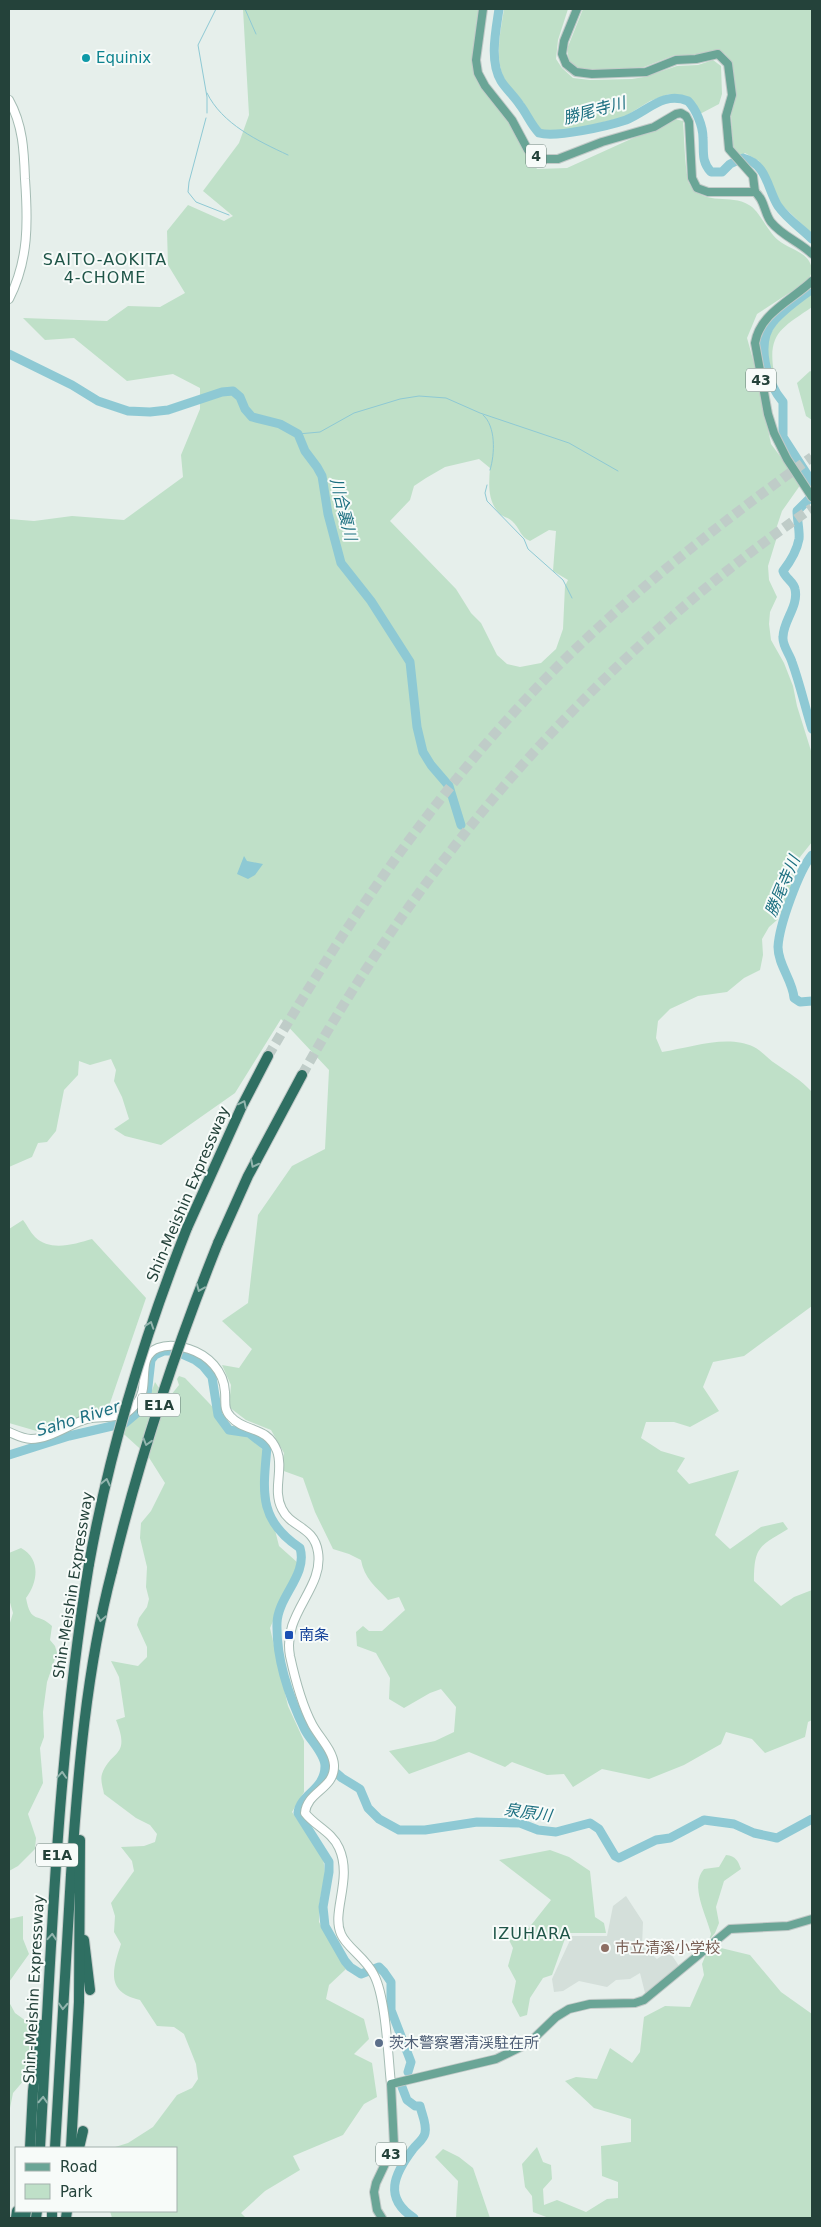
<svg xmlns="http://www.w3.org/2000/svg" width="821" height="2227" viewBox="0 0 821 2227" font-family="'DejaVu Sans','Noto Sans JP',sans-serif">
  <rect width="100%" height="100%" fill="#e6efeb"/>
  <path fill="#d4dfda" d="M 626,1896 L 643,1922 L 642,1946 L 657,1959 L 669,1951 L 679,1966 L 646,1997 L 640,1973 L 630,1979 L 616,1980 L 607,1987 L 579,1981 L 563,1991 L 554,1992 L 552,1979 L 572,1936 L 607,1936 L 613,1906 Z"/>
  <g fill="#bfe0c8" fill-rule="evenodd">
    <path d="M 243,9 L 480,9 L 477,18 L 473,60 L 537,169 L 567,168 L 675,119 L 683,121 C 684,132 685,178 690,185 C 706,207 730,193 749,205 C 759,210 767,231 778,240 C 787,248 803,251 809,261 C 814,270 812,275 806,282 L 757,314 L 747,338 L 756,370 L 771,444 L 801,484 L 782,511 L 776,529 L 776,540 L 768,566 L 769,580 L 777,597 L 770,612 L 769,624 L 771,640 L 784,663 L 793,686 L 797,706 L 812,754 L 812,842 L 800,857 L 795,869 L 793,886 L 784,908 L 777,920 L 769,927 L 762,939 L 763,955 L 760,970 L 744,978 L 727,992 L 698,996 L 670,1009 L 658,1021 L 656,1038 L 662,1052 C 690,1048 727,1034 754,1047 C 762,1051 768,1059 776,1064 C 790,1074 800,1079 812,1092 L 812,1306 L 744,1356 L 713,1362 L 703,1387 L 719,1411 L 690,1427 L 674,1422 L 646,1422 L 641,1438 L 661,1451 L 685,1458 L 677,1471 L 689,1484 L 739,1470 L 715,1535 L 730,1549 L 761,1527 L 783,1522 L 788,1529 C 760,1546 754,1546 754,1581 L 781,1606 L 794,1597 L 812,1590 L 812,1720 L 808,1722 L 805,1737 L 765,1753 L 752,1739 L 726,1732 L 721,1744 L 684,1765 L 649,1779 L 602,1769 L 573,1787 L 564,1774 L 547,1775 L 512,1762 L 505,1767 L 469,1752 L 409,1774 L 389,1751 L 435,1741 L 454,1732 L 456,1707 L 441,1689 L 430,1693 L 404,1708 L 389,1699 L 390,1678 L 376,1653 L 357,1646 L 356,1632 L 363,1626 L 369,1631 L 382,1631 L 405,1610 L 399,1597 L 388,1600 C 376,1587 364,1578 361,1560 L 349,1554 L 333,1549 L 315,1512 L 303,1478 L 281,1470 L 284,1453 L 271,1430 L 246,1420 L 229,1407 L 231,1385 L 222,1365 L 239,1368 L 252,1349 L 222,1321 L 248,1303 L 258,1215 L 292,1166 L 325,1149 L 329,1070 L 281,1019 L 235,1093 L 161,1145 L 125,1136 L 114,1129 L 129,1119 L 122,1097 L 114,1081 L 116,1070 L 111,1059 L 90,1065 L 79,1061 L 78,1075 L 64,1090 L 56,1131 L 47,1142 L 38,1143 L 32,1157 L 9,1167 L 9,519 L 34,521 L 72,516 L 124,520 L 183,477 L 181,455 L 200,409 L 200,388 L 173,374 L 127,381 L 74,338 L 45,340 L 23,318 L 107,321 L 128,306 L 160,307 L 185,293 L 168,265 L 167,231 L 188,205 L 224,221 L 233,216 L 203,191 L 239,143 L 249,115 ZM 479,459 L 490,468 C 489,483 487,500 499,513 C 502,517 508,517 512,521 C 520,528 520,537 530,541 L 549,530 L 556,531 L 553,571 L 568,580 L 565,586 L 563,629 L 556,649 L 541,663 L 520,667 L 507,664 L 497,655 L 481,623 L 471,613 L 456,589 L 390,521 L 410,500 L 414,486 L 426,478 L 445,467 Z"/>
    <path d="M 504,9 L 568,9 L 558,40 L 556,59 L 562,68 L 573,78 L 590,80 L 632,79 L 644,77 L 677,66 L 698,65 L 713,60 L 721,66 L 722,94 L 719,104 L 698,115 L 696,107 L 687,97 L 669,94 L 650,101 L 624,117 L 563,132 L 546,133 C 534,125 530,113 523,102 C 518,94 508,87 504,78 C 494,57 501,30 504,9 Z"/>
    <path d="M 583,9 L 812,9 L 812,234 L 782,205 L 759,161 L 745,153 L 739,157 L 733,147 L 731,115 L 736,94 L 731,62 L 725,54 L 719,51 L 711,51 L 696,55 L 675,55 L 644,67 L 590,71 L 578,69 L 569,61 L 567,49 Z"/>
    <path d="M 812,293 L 812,307 C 782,328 767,333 774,373 L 771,375 C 757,331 782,317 812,293 Z"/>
    <path d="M 810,371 L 812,372 L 812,420 L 806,416 L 797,383 Z"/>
    <path d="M 23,1220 C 27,1225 30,1232 35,1237 C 50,1252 75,1244 92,1239 L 146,1298 L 108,1409 L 40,1432 L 9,1423 L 9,1229 Z"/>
    <path d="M 179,1376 L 185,1378 L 230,1425 L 249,1435 L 264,1451 L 272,1518 L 279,1546 L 298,1563 L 270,1628 L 288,1706 L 304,1741 L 304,1792 L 292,1812 L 323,1857 L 325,1873 L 319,1905 L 319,1922 L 346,1969 L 329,1985 L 326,1999 L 364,2019 L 369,2039 L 354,2054 L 372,2063 L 377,2097 L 364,2104 L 343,2135 L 293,2156 L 300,2170 L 265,2191 L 241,2213 L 246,2218 L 112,2218 L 110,2211 L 176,2211 L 176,2148 L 112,2148 L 128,2143 L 153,2127 L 177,2095 L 192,2088 L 198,2079 L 196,2064 L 184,2034 L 174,2027 L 157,2026 L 140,2000 C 106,1992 112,1971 121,1944 L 114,1932 L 115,1916 L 111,1903 L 134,1871 L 132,1861 L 121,1847 L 144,1846 L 155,1842 L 157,1834 L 150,1825 L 136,1818 L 104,1794 C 103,1788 100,1780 102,1774 C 111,1749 131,1758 116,1720 L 125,1717 L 119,1677 L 111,1661 L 138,1666 L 147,1657 L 147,1647 L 137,1625 L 139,1618 L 147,1607 L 149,1599 L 146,1587 L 147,1567 L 140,1538 L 141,1523 L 151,1511 L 165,1483 L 148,1456 L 115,1426 C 142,1421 147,1405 155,1382 L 163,1394 L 171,1395 L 179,1385 L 177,1379 Z"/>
    <path d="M 21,1548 C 41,1559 38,1582 26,1598 C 31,1625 38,1612 52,1626 L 50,1640 L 55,1646 L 57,1653 L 47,1682 L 43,1712 L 44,1737 L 40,1748 L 43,1783 L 28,1814 L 36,1838 L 35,1849 L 18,1866 L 9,1871 L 9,1626 L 13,1613 L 9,1599 L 9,1553 Z"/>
    <path d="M 550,1850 L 569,1857 L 590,1871 L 595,1917 L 604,1923 L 606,1933 L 567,1933 L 552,1975 L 543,1978 L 530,1998 L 527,2015 L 520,2017 L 512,2002 L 516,1981 L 508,1966 L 513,1948 L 509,1940 L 528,1929 L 551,1900 L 499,1860 Z"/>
    <path d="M 726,1855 C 736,1856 738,1861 741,1869 L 724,1881 L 716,1907 L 719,1923 L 715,1933 L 709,1940 L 711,1934 C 707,1916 689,1885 704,1869 L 719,1867 Z"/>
    <path d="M 23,1916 L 23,1939 L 29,1954 L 9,1982 L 9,1919 Z"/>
    <path d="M 721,1948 L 750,1955 L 781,1992 L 812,2014 L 812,2218 L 549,2218 L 533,2212 L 532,2196 L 525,2187 L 522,2164 L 537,2147 L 543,2162 L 551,2165 L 552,2179 L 543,2189 L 544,2205 L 557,2200 L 586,2212 L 607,2199 L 618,2198 L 618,2182 L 602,2176 L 601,2146 L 631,2142 L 631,2119 L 594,2108 L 565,2081 L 576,2077 L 597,2079 L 610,2048 L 632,2063 L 640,2052 L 644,2017 L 665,2006 L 690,2007 L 704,1975 L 702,1964 L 706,1954 L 714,1949 Z"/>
    <path d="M 9,2002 L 15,2013 L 33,2026 L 25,2079 L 13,2093 L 9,2113 Z"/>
    <path d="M 443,2149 L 459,2157 L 473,2168 L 490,2218 L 456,2218 L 458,2181 L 435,2157 Z"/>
  </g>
  <path fill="#8ec9d4" d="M 244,856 L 247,861 L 263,864 L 255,875 L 248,879 L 237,874 Z"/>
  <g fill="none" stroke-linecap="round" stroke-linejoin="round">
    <g stroke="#8ec9d4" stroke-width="1">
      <path d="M 245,9 L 256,34"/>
      <path d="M 207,93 C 222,124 258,141 288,155"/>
      <path d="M 207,113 L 207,97 L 198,45 L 216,9"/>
      <path d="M 206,118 L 189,182 L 188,192 L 196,202 L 229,215"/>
      <path d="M 483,415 C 496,426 495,454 490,470"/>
      <path d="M 298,434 L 320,432 L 354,413 L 400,399 L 419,396 L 446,398 L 480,413 L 569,443 L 618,471"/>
      <path d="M 487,485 L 485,493 L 487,501 L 524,539 L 528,549 L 563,580 L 572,598"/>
    </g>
    <g stroke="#8ec9d4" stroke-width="9">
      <path d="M 499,9 C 496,30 489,61 501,81 C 506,89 514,96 520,105 C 527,114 531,125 539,133 C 556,138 608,126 626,120 C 648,111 663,91 688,101 C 696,109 703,126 703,138 C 704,152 701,161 711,172 L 722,172 L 730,164 L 743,158 C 767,164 767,188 778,206 C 787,219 801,228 812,239"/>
      <path d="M 812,289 C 799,299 784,309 773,322 C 755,343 767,383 783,402 L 783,437 L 812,482"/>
      <path d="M 9,354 L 72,385 L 98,401 L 128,411 L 150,412 L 168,410 L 222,392 L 233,391 L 240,397 L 245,409 L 252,417 L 280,424 L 298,434 L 305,451 L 317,467 L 322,476 L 328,514 L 341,563 L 371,601 L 410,662 L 417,727 L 423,752 L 431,765 L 449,786 L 461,825"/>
      <path d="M 812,496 L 797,511 C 797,519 800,532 799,539 C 797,550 790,562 783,571 C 785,578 794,582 795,589 C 799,606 783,621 783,637 C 782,645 790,655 792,662 C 800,684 805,707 812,729"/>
      <path d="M 812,855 C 799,870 779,926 778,947 C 778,965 793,981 794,998 L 800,1002 L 812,1001"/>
      <path d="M 9,1455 L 69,1436 L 125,1423 L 138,1412 L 147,1395 L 151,1360 L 155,1355 L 164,1351 L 175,1351 L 195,1360 L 203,1366 L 212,1377 L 218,1415 L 229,1430 L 249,1433 L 267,1447 C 263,1492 258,1520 300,1548 C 308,1575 278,1596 277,1623 C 276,1659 289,1697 305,1730 C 310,1740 325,1754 325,1766 C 325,1790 300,1794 298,1813 L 329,1862 L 329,1872 L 323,1907 L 325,1926 L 345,1961 L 350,1967 L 361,1974 L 379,1967 L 384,1972 L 391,1982 L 391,2010 L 411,2062 L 408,2072"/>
      <path d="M 328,1766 L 342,1778 L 360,1789 L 368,1808 L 379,1819 L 399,1830 L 425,1830 L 477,1822 L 520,1823 L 538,1830 L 556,1832 L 590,1823 L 599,1829 L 615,1856 L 619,1858 L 656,1840 L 670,1838 L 704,1820 L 734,1824 L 754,1833 L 777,1838 L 812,1819"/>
      <path d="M 402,2087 L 407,2100 L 415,2106 L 420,2106 C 422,2115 427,2124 425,2133 C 424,2139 417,2144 413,2149 C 394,2174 383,2198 414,2218"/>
    </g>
    <g stroke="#bfccc8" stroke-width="10" stroke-dasharray="10 5" stroke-linecap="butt">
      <path d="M 268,1056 C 350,916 443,781 559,665 C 637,588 723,521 812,457"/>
      <path d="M 302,1075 C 427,852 601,653 812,508"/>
    </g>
    <defs>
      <g id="secondary">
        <path d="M 9,100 C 23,125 24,151 25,179 C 28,221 29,260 9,299"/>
        <path d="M 9,1432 C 16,1435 23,1439 31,1439 C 50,1439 69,1424 87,1419 C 99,1416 114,1419 126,1413 C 130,1411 134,1406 137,1403 C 151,1386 135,1357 158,1348 C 168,1344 180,1346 189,1349 C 208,1355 224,1371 225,1392 C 226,1402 223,1409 231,1417 C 245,1433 267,1425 277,1451 C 284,1469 272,1490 282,1509 C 291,1528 314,1526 318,1552 C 324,1589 282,1613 290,1656 C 295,1679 301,1703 312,1724 C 318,1736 333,1750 334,1765 C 335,1789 307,1791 305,1813 C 315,1826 332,1832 339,1848 C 353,1879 331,1912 341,1934 C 346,1947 366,1958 374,1975 C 386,1998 388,2056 391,2084"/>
      </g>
      <g id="primary">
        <path d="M 483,9 L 476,60 L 478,73 L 485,86 L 512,120 L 528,150 L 536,156 L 545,159 L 558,159 L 602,142 L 654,127 L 676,114 L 681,113 L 686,116 L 689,122 L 692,178 L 697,188 L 708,192 L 755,192"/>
        <path d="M 577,9 L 564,41 L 562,54 L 566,64 L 576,72 L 592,74 L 646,72 L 676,60 L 696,59 L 718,54 L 728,64 L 732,95 L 726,116 L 729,149 L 753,176 L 755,192"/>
        <path d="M 755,192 C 765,200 764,213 771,222 C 782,236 800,242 812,254"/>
        <path d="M 812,281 C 792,300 760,313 755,343 L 768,414 L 774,433 L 787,459 L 812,497"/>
        <path d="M 382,2218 L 377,2210 L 374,2192 L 376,2183 L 394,2145 L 391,2084 L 496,2059 L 529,2043 L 556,2017 L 569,2009 L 590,2004 L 635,2003 L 644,2000 L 730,1929 L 788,1926 L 812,1919"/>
      </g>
      <g id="highway">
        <path d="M 187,1228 L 242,1106 L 268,1056"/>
        <path d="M 218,1243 L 248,1176 L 302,1075"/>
        <path d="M 84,1940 L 90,1990"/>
        <path d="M 30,2148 L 33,2091 L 41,2025"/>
        <path d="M 40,2148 C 51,1953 57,1757 89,1564"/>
        <path d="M 55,2148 C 60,2057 65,1966 71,1875 C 78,1773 86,1671 112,1571"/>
        <path d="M 71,2148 L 79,2002 L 80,1840"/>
        <path d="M 79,2148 L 83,2131"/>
        <path d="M 16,2218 L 17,2211"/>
        <path d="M 25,2218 L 26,2211"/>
        <path d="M 36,2218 L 37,2211"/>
        <path d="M 52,2218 L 52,2211"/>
        <path d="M 66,2218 L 67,2211"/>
      </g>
    </defs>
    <use href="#secondary" stroke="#a4bbb3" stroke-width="10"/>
    <use href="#primary" stroke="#c2cac8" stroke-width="10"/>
    <use href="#highway" stroke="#c2cac8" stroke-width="12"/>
    <use href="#secondary" stroke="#fff" stroke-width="8"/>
    <use href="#primary" stroke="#6aa596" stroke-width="8"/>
    <use href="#highway" stroke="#2f6f62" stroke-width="10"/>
    <defs>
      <g id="highway-bridge">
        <path d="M 89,1564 C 110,1448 144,1337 187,1228"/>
        <path d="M 112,1571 C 139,1459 175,1350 218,1243"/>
      </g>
    </defs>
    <use href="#highway-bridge" stroke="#c2cac8" stroke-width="12" stroke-linecap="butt"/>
    <use href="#highway-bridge" stroke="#2f6f62" stroke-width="10"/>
  </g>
  <defs><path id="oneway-chevron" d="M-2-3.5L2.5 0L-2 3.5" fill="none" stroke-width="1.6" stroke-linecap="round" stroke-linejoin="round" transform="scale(1.25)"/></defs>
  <g stroke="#93b5ae">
    <use href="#oneway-chevron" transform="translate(243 1104) rotate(-64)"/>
    <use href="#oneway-chevron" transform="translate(254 1164) rotate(117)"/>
    <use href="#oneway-chevron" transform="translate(200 1288) rotate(112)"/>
    <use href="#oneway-chevron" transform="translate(150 1325) rotate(-71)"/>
    <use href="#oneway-chevron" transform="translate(147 1442) rotate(107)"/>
    <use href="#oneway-chevron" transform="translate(106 1482) rotate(-77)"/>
    <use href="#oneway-chevron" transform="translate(101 1618) rotate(101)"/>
    <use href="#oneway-chevron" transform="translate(62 1775) rotate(-86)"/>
    <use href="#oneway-chevron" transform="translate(52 1937) rotate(-86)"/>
    <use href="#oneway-chevron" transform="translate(63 2006) rotate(93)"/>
    <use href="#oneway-chevron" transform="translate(43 2100) rotate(-87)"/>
  </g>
  <circle fill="#0f9aa8" stroke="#f7fbf9" stroke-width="2" cx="86" cy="58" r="5"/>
  <rect fill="#1a4fb4" stroke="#f7fbf9" stroke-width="2" x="284" y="1630" width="10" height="10" rx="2.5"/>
  <circle fill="#8d6e63" stroke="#f7fbf9" stroke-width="2" cx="605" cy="1948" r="5"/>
  <circle fill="#5c6f8a" stroke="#f7fbf9" stroke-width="2" cx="379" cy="2043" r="5"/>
  <g text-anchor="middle" stroke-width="4" stroke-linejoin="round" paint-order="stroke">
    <g fill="#f7fbf9" stroke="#637a73" stroke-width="1">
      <rect x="526" y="144.5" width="20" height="23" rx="4"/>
      <rect x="746" y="368.5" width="30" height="23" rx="4"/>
      <rect x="138" y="1393.5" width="42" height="23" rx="4"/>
      <rect x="36" y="1843.5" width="42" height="23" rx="4"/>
      <rect x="376" y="2142.5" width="30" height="23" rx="4"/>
    </g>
    <g font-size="14" font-weight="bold" fill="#24423a">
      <text x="536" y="161">4</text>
      <text x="761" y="385">43</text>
      <text x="159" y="1410">E1A</text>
      <text x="57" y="1860">E1A</text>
      <text x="391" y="2159">43</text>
    </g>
    <g font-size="15" fill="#0d838f" stroke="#f7fbf9" text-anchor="start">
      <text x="96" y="63">Equinix</text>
    </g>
    <g font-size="15" fill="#24423a" stroke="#f7fbf9">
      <text transform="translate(188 1194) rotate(-67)" y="5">Shin-Meishin Expressway</text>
      <text transform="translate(73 1585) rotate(-81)" y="5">Shin-Meishin Expressway</text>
      <text transform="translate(34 1989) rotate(-87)" y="5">Shin-Meishin Expressway</text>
    </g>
    <g font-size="15" fill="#164399" stroke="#f7fbf9" text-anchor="start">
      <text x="299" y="1640">南条</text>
    </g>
    <g font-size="15" fill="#785e54" stroke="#f7fbf9" text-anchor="start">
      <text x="615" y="1953">市立清溪小学校</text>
    </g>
    <g font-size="15" fill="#4e5e75" stroke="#f7fbf9" text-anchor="start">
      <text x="389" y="2048">茨木警察署清渓駐在所</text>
    </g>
    <g font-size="16" font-style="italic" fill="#1c6f80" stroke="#f7fbf9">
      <text transform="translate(594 110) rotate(-15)" y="6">勝尾寺川</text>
      <text transform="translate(344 509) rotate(76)" y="6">川合裏川</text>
      <text transform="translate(782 886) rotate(-67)" y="6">勝尾寺川</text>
      <text transform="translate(78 1418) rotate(-17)" y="6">Saho River</text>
      <text transform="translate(528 1812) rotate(8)" y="6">泉原川</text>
    </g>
    <g font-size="16" letter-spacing="1" fill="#1f5548" stroke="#f7fbf9">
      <text x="105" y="265">SAITO-AOKITA<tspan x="105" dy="18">4-CHOME</tspan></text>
      <text x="532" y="1939">IZUHARA</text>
    </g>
  </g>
  <rect width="821" height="2227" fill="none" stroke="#24423a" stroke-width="20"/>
  <rect x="15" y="2147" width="162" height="65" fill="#f7fbf9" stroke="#a3b1ad"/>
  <rect x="25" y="2163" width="25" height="8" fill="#6aa596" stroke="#a3b1ad"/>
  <text x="60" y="2172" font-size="15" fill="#24423a">Road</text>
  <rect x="25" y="2184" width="25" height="15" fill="#bfe0c8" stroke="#a3b1ad"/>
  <text x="60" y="2197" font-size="15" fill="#24423a">Park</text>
</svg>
